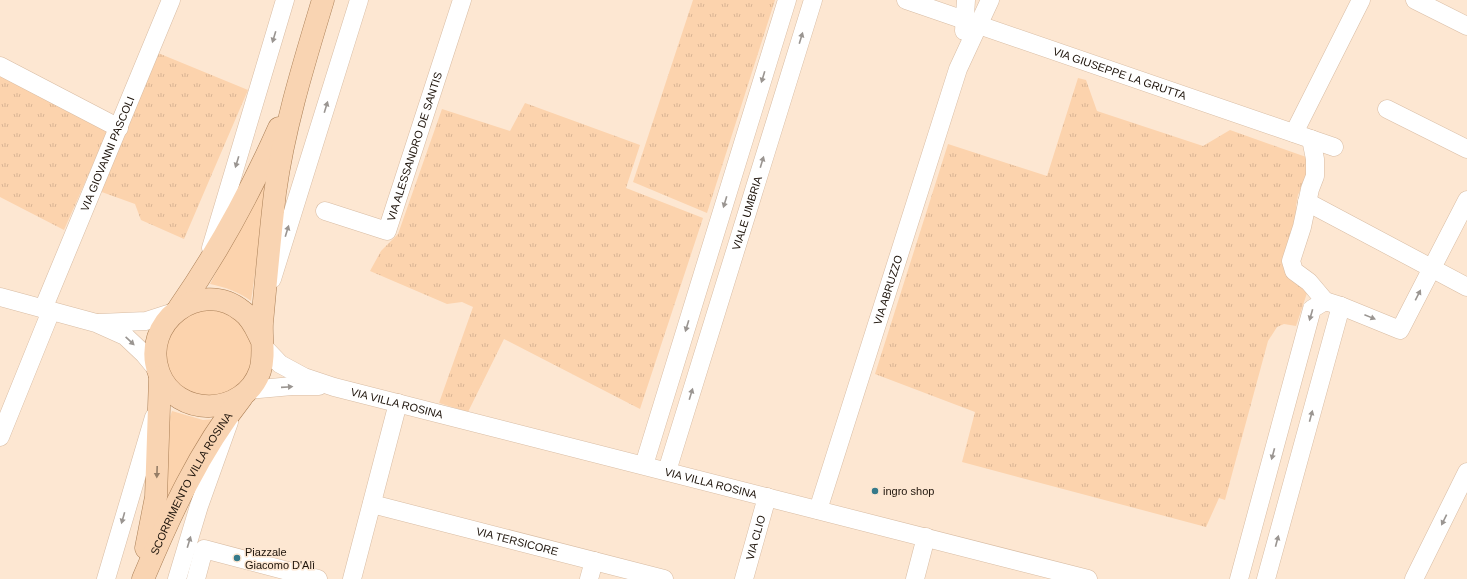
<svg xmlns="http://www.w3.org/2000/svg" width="1467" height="579" viewBox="0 0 1467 579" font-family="Helvetica,sans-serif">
  <defs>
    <pattern id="grass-tufts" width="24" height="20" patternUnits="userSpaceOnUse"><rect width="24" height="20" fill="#fcd3ad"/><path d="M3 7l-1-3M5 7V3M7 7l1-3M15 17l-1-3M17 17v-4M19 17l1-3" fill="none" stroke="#d8b494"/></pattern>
  </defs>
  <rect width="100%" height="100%" fill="#fde7d2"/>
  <g fill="url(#grass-tufts)">
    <path d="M 693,0 L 775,0 L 707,213 L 633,182 Z"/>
    <path d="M 158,53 L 248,90 L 184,239 L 141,220 L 135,204 L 99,191 Z"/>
    <path d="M 0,73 L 109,128 L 64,230 L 0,197 Z"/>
    <path d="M 1078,78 L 1086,80 L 1097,111 L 1203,146 L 1230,130 L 1309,158 L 1311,166 L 1298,195 L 1296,206 L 1297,216 L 1288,257 L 1308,290 L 1296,326 L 1284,324 L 1277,327 L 1268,341 L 1225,500 L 1219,498 L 1206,527 L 962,462 L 975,412 L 875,374 L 948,144 L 1047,176 Z"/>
    <path d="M 525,103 L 640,145 L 626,188 L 703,218 L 640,409 L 504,339 L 468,412 L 439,403 L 473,307 L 462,302 L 447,304 L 370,271 L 381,251 L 398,234 L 442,109 L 510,131 Z"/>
  </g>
  <g fill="#fcd3ad">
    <path d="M 270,169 L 251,301 C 239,292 225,287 210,284 Z"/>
    <path d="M 220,309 C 225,311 232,313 236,317 C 252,332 260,357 248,377 C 243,385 229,393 221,399 L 187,396 L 164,371 L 164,338 L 186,312 Z"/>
    <path d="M 172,411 L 203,420 L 216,419 L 166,505 L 168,423 Z"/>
  </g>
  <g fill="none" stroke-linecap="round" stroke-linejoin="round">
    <defs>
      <g id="minor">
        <path id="s1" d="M 906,0 L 1334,147"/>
        <path d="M 1415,0 L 1467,26"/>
        <path d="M 964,31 L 966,0"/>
        <path d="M 0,66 L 119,128"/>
        <path d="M 1387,109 L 1467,149"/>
        <path d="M 1294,133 L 1361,0"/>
        <path d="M 1311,139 L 1315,159 L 1315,176 L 1310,189 L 1302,227 L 1291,261 L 1294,271 L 1309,282 L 1325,301"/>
        <path d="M 1307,202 L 1467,287"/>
        <path id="s2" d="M 325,211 L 387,231 L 462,0"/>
        <path d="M 211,248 L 285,0"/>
        <path d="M 272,279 L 359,0"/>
        <path d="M 0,297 L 96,323 L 125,336 L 144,354 L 158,371"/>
        <path id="s3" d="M 43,309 L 171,0"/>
        <path d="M 99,323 L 146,321 L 174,312"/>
        <path id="s4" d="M 262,345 L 280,364 L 304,377 L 334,387 L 1088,579"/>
        <path d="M 248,390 L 292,386 L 319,386"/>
        <path d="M 0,437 L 51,311"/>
        <path d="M 644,465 L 787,0"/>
        <path id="s5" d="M 667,471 L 813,0"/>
        <path id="s6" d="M 372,504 L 664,579"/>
        <path id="s7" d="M 818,510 L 958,69 L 990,0"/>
        <path d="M 106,579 L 154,417"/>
        <path d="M 177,579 L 199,506 L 229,422"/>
        <path d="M 196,579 L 204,549 L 318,579"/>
        <path d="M 352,579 L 398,403"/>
        <path d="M 589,579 L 594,561"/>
        <path id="s8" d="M 744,579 L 767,497"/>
        <path d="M 915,579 L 926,537"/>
        <path d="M 1239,579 L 1312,309 L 1325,301 L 1341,306"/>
        <path d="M 1266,579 L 1341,306 L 1400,330 L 1467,200"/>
        <path d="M 1414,579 L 1467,472"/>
      </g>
      <g id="major">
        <path d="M 179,308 C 218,252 251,191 279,128"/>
        <path d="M 261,339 C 256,329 252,318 242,311 C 200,277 140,323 159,373 C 176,418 244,417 260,371 C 265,356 261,339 262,323 C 266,280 270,236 275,193 C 284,127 304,63 323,0"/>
        <path d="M 146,548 L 156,497 L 160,377"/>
        <path id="s9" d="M 143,579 C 170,515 199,451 242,397"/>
      </g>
    </defs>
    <use href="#minor" stroke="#d8bca3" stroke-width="19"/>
    <use href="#major" stroke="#aa7f56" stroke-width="23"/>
    <use href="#minor" stroke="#fff" stroke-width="18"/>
    <use href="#major" stroke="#f9d4b2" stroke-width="22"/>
  </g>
  <defs><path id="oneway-solid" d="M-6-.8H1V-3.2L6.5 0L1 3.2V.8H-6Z"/></defs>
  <g fill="#9a9591">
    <use href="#oneway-solid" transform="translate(274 37) rotate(107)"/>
    <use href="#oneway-solid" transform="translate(801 38) rotate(-73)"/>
    <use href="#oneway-solid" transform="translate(763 77) rotate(107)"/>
    <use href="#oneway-solid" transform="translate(326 107) rotate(-73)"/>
    <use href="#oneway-solid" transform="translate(237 162) rotate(107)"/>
    <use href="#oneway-solid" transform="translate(762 162) rotate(-73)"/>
    <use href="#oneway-solid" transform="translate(725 202) rotate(107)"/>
    <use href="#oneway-solid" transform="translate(287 231) rotate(-73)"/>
    <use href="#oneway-solid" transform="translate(1418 295) rotate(-63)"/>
    <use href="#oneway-solid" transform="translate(1311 315) rotate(106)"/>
    <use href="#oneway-solid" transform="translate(1370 317) rotate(22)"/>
    <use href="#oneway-solid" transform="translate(687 326) rotate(107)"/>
    <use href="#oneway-solid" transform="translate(130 341) rotate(43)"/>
    <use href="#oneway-solid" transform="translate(287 387) rotate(-4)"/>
    <use href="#oneway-solid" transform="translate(691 394) rotate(-73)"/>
    <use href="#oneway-solid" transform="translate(1311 416) rotate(-75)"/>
    <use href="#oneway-solid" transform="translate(1273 454) rotate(105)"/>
    <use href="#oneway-solid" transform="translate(123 518) rotate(106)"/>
    <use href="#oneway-solid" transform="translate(1444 520) rotate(116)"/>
    <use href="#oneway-solid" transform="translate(1277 541) rotate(-75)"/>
    <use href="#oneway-solid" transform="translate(189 542) rotate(-73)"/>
  </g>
  <use fill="#967e67" href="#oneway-solid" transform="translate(157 472) rotate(92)"/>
  <g fill="#367a8a" stroke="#fde7d2" stroke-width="1.5">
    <circle cx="875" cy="491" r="4"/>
    <circle cx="237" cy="558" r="4"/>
  </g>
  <g text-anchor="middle" stroke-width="3" stroke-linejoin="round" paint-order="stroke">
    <g font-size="11" fill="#1e140b" stroke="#fde7d2">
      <text dy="4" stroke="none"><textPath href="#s1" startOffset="226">VIA GIUSEPPE LA GRUTTA</textPath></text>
      <text dy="4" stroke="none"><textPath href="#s2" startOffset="154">VIA ALESSANDRO DE SANTIS</textPath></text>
      <text dy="4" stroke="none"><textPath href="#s3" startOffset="168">VIA GIOVANNI PASCOLI</textPath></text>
      <text dy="4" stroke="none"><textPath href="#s5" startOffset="270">VIALE UMBRIA</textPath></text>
      <text dy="4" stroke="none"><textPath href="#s7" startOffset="231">VIA ABRUZZO</textPath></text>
      <text dy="4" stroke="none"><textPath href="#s4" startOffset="150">VIA VILLA ROSINA</textPath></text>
      <text dy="4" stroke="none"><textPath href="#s4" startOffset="474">VIA VILLA ROSINA</textPath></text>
      <text dy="4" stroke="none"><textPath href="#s9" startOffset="107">SCORRIMENTO VILLA ROSINA</textPath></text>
      <text dy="4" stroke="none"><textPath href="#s8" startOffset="43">VIA CLIO</textPath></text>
      <text dy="4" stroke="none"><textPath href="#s6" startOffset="150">VIA TERSICORE</textPath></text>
    </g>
    <g font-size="11" fill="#1e140b" stroke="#fde7d2" text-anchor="start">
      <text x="883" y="495">ingro shop</text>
      <text x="245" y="556">Piazzale<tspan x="245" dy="13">Giacomo D'Alì</tspan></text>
    </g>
  </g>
</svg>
